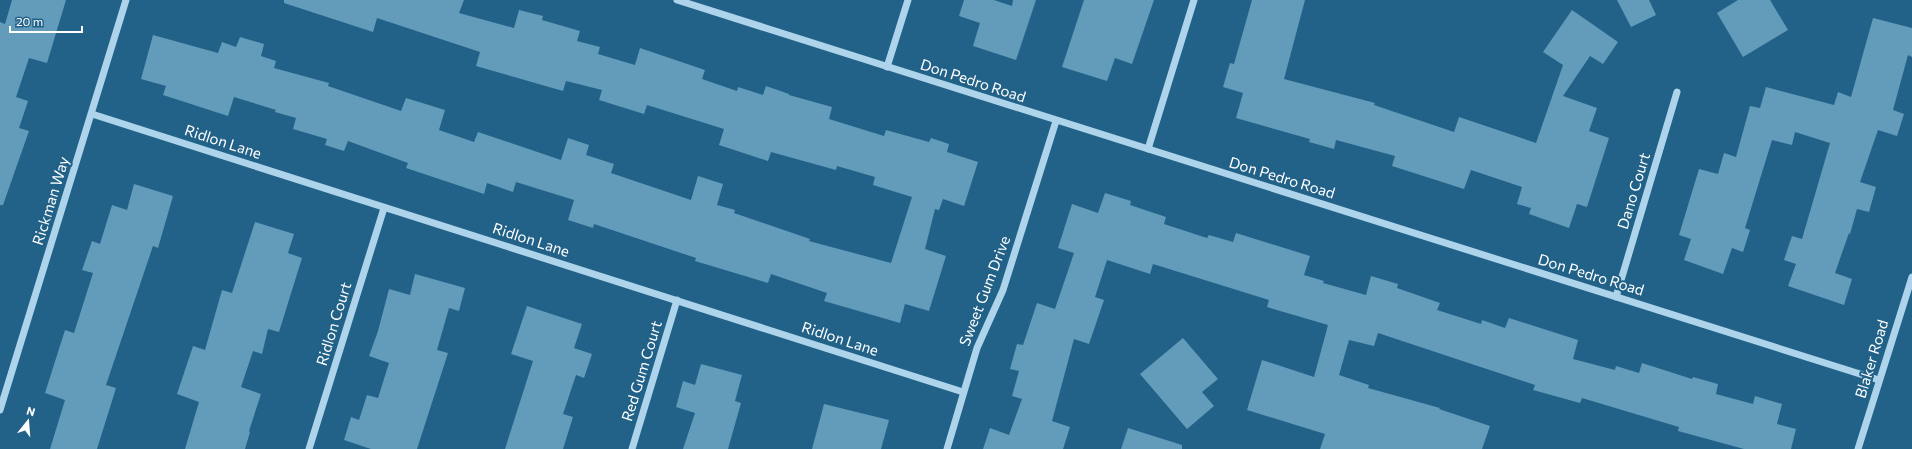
<svg xmlns="http://www.w3.org/2000/svg" width="1912" height="449" viewBox="0 0 1912 449" font-family="Commissioner,sans-serif">
  <rect width="100%" height="100%" fill="#226288"/>
  <g fill="#639bbb">
    <path d="M 12,0 L 66,0 L 47,63 L 29,58 L 16,97 L 28,101 L 19,128 L 29,131 L 3,205 L 0,205 L 0,22 L 5,24 Z"/>
    <path d="M 284,0 L 464,0 L 459,13 L 514,28 L 519,10 L 543,16 L 542,20 L 580,31 L 577,41 L 600,47 L 598,54 L 635,65 L 640,48 L 705,70 L 702,79 L 737,91 L 738,87 L 763,95 L 766,86 L 789,94 L 789,95 L 832,107 L 829,119 L 884,136 L 886,130 L 929,142 L 931,138 L 949,144 L 947,152 L 978,162 L 964,206 L 943,199 L 939,210 L 935,209 L 925,249 L 946,256 L 929,311 L 905,304 L 900,323 L 824,301 L 827,293 L 771,274 L 768,283 L 695,261 L 696,258 L 594,224 L 593,228 L 568,220 L 574,200 L 516,182 L 513,192 L 487,183 L 484,194 L 406,168 L 408,163 L 348,141 L 344,151 L 325,145 L 327,139 L 293,129 L 296,118 L 275,112 L 276,110 L 234,97 L 228,116 L 163,95 L 166,86 L 141,79 L 153,35 L 218,53 L 222,42 L 236,47 L 240,37 L 264,44 L 261,56 L 276,61 L 274,68 L 329,83 L 328,86 L 401,111 L 406,98 L 445,110 L 439,130 L 474,142 L 478,132 L 561,160 L 568,138 L 589,145 L 586,155 L 614,164 L 611,173 L 691,200 L 698,176 L 723,184 L 717,205 L 735,210 L 734,213 L 810,239 L 809,241 L 891,263 L 912,197 L 873,185 L 875,177 L 837,166 L 836,170 L 771,152 L 768,161 L 719,145 L 724,129 L 647,105 L 644,114 L 599,100 L 602,90 L 566,81 L 563,91 L 476,66 L 480,52 L 377,18 L 373,32 L 284,3 Z"/>
    <path d="M 964,0 L 994,0 L 1012,6 L 1013,0 L 1036,0 L 1016,60 L 973,46 L 980,23 L 959,16 Z"/>
    <path d="M 1084,0 L 1154,0 L 1132,64 L 1115,58 L 1107,81 L 1062,67 Z"/>
    <path d="M 1252,0 L 1305,0 L 1284,79 L 1375,103 L 1374,105 L 1454,132 L 1459,117 L 1536,143 L 1563,65 L 1543,52 L 1572,10 L 1618,42 L 1603,64 L 1590,56 L 1563,96 L 1597,108 L 1589,131 L 1609,138 L 1587,207 L 1577,204 L 1569,228 L 1529,214 L 1531,208 L 1517,204 L 1522,187 L 1471,170 L 1464,189 L 1392,166 L 1395,156 L 1336,140 L 1334,149 L 1309,142 L 1310,139 L 1236,118 L 1243,93 L 1223,87 L 1230,63 L 1234,64 Z"/>
    <path d="M 1617,0 L 1649,0 L 1656,15 L 1631,27 Z"/>
    <path d="M 1738,0 L 1770,0 L 1788,30 L 1743,57 L 1717,13 Z"/>
    <path d="M 1873,18 L 1912,28 L 1912,57 L 1908,55 L 1893,110 L 1904,114 L 1897,136 L 1878,130 L 1860,182 L 1876,187 L 1869,212 L 1857,209 L 1850,234 L 1849,233 L 1835,273 L 1852,279 L 1844,305 L 1788,286 L 1796,264 L 1784,260 L 1792,236 L 1802,239 L 1830,143 L 1795,132 L 1792,145 L 1772,140 L 1745,228 L 1750,230 L 1743,252 L 1732,248 L 1723,274 L 1684,260 L 1691,239 L 1679,235 L 1699,169 L 1718,174 L 1724,153 L 1736,157 L 1750,106 L 1760,108 L 1766,87 L 1834,105 L 1838,92 L 1851,97 Z"/>
    <path d="M 134,184 L 173,196 L 158,248 L 153,246 L 106,385 L 116,388 L 97,449 L 50,449 L 65,400 L 45,393 L 65,330 L 74,333 L 93,273 L 82,270 L 92,241 L 100,244 L 112,205 L 127,210 Z"/>
    <path d="M 1105,193 L 1131,201 L 1130,205 L 1166,217 L 1164,224 L 1207,238 L 1209,235 L 1233,242 L 1236,233 L 1310,256 L 1304,275 L 1324,281 L 1323,283 L 1366,295 L 1371,276 L 1398,284 L 1397,288 L 1440,303 L 1437,310 L 1481,324 L 1482,320 L 1505,328 L 1509,318 L 1578,340 L 1573,359 L 1615,370 L 1616,366 L 1639,373 L 1642,363 L 1692,379 L 1693,377 L 1718,384 L 1716,394 L 1753,404 L 1755,396 L 1782,404 L 1777,424 L 1796,429 L 1791,449 L 1744,449 L 1678,431 L 1679,427 L 1582,398 L 1580,403 L 1533,390 L 1535,385 L 1378,333 L 1374,346 L 1349,340 L 1339,375 L 1369,385 L 1368,388 L 1440,408 L 1439,409 L 1490,426 L 1482,449 L 1320,449 L 1325,434 L 1247,410 L 1262,360 L 1314,377 L 1328,325 L 1267,307 L 1269,300 L 1153,264 L 1150,274 L 1107,260 L 1095,297 L 1104,300 L 1089,344 L 1074,339 L 1052,421 L 1070,427 L 1063,449 L 983,449 L 990,428 L 1009,435 L 1022,399 L 1012,396 L 1019,371 L 1010,369 L 1017,344 L 1023,345 L 1037,303 L 1055,309 L 1074,253 L 1058,248 L 1072,204 L 1098,213 Z"/>
    <path d="M 255,222 L 294,234 L 288,253 L 302,258 L 279,332 L 268,329 L 262,354 L 253,351 L 241,387 L 261,394 L 249,431 L 250,432 L 245,449 L 185,449 L 199,402 L 177,394 L 193,346 L 205,350 L 222,290 L 232,293 Z"/>
    <path d="M 415,274 L 465,288 L 459,311 L 449,308 L 437,350 L 448,353 L 417,449 L 371,449 L 344,440 L 351,417 L 359,420 L 367,395 L 378,398 L 389,363 L 369,356 L 378,331 L 389,289 L 410,295 Z"/>
    <path d="M 527,306 L 582,324 L 574,348 L 592,354 L 584,378 L 576,375 L 563,414 L 573,417 L 563,449 L 505,449 L 533,361 L 511,354 Z"/>
    <path d="M 1183,338 L 1218,379 L 1202,392 L 1214,406 L 1187,429 L 1140,374 Z"/>
    <path d="M 701,364 L 742,375 L 735,401 L 741,403 L 728,449 L 683,449 L 695,413 L 676,407 L 683,381 L 695,385 Z"/>
    <path d="M 824,404 L 889,420 L 881,449 L 812,449 Z"/>
    <path d="M 1128,428 L 1182,445 L 1182,449 L 1121,449 Z"/>
  </g>
  <g fill="none" stroke-linecap="round" stroke-linejoin="round">
    <g stroke="#add4ea" stroke-width="7">
      <path d="M 677,0 L 1879,380"/>
      <path d="M 887,67 L 908,0"/>
      <path d="M 92,114 L 963,392"/>
      <path d="M 1148,149 L 1194,0"/>
      <path d="M 1616,297 L 1677,92"/>
      <path d="M 0,410 L 126,0"/>
      <path d="M 309,449 L 384,208"/>
      <path d="M 632,449 L 677,300"/>
      <path d="M 947,449 L 977,348 L 1003,290 L 1056,121"/>
      <path d="M 1858,449 L 1912,277"/>
    </g>
  </g>
  <g text-anchor="middle" stroke-width="4" stroke-linejoin="round" paint-order="stroke">
    <g font-size="15" fill="#fff" stroke="#226288">
      <text transform="translate(973 81) rotate(18)" y="5">Don Pedro Road</text>
      <text transform="translate(223 142) rotate(18)" y="5">Ridlon Lane</text>
      <text transform="translate(1282 178) rotate(17)" y="5">Don Pedro Road</text>
      <text transform="translate(1634 191) rotate(-73)" y="5">Dano Court</text>
      <text transform="translate(51 201) rotate(-73)" y="5">Rickman Way</text>
      <text transform="translate(531 240) rotate(18)" y="5">Ridlon Lane</text>
      <text transform="translate(1591 275) rotate(17)" y="5">Don Pedro Road</text>
      <text transform="translate(985 291) rotate(-69)" y="5">Sweet Gum Drive</text>
      <text transform="translate(334 324) rotate(-73)" y="5">Ridlon Court</text>
      <text transform="translate(840 339) rotate(18)" y="5">Ridlon Lane</text>
      <text transform="translate(1872 359) rotate(-73)" y="5">Blaker Road</text>
      <text transform="translate(642 371) rotate(-73)" y="5">Red Gum Court</text>
    </g>
  </g>
  <g transform="translate(28 421) rotate(17)" stroke="#226288" stroke-width="3" paint-order="stroke">
  <path d="M0-3L7 15L0 10L-7 15Z" fill="#ffffff"/>
  <text y="-6" font-size="11" font-weight="bold" text-anchor="middle" fill="#ffffff">N</text>
  </g>
  <path d="M10 26v6h72v-6" fill="none" stroke="#ffffff" stroke-width="2"/>
  <text x="16" y="26" font-size="12" fill="#ffffff" stroke="#226288" stroke-width="3" paint-order="stroke">20 m</text>
</svg>
